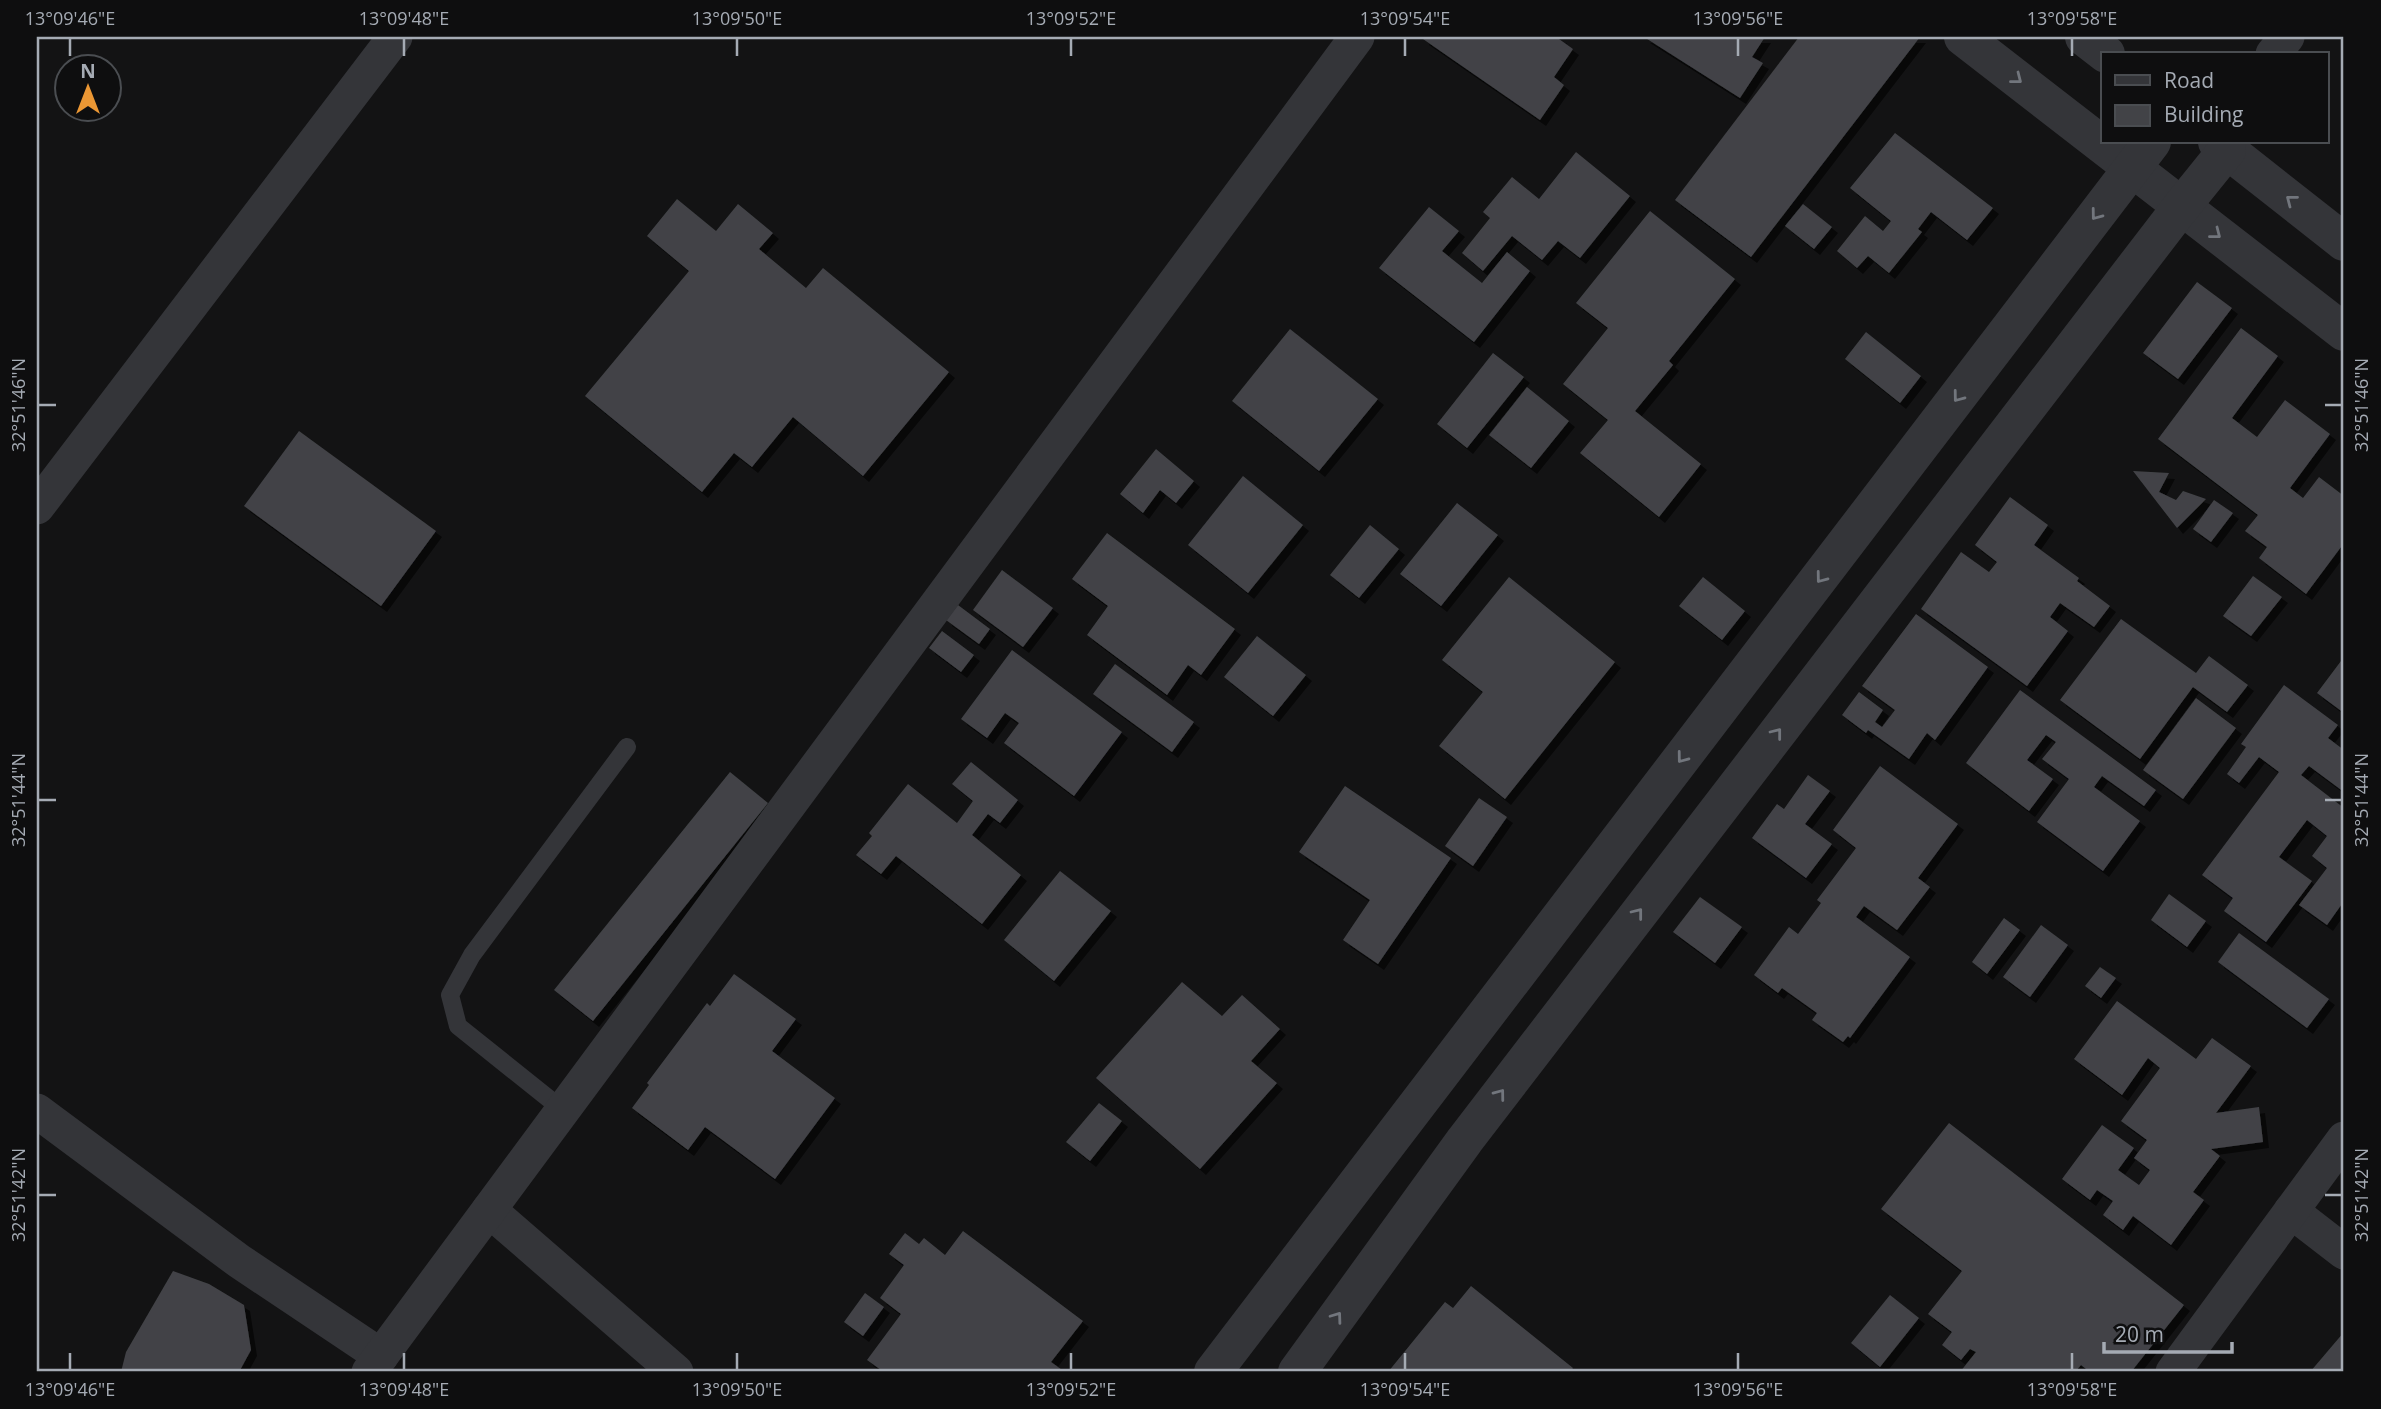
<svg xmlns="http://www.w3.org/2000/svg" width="2381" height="1409" viewBox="0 0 2381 1409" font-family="'Open Sans',sans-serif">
  <defs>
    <filter id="shadow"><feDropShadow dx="6" dy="6" stdDeviation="0" flood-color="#0009"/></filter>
  </defs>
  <rect width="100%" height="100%" fill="#131314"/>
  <g fill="#424347" filter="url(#shadow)">
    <path d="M 1424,37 L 1561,37 L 1559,39 L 1573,49 L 1554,77 L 1564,85 L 1540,120 L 1423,39 Z"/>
    <path d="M 1644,37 L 1765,37 L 1752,57 L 1763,63 L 1740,98 Z"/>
    <path d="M 1799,37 L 1920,37 L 1751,257 L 1675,200 Z"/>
    <path d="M 1895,133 L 1993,208 L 1967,240 L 1931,212 L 1918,229 L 1922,232 L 1889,273 L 1868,256 L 1857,268 L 1837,251 L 1865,216 L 1883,231 L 1891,221 L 1850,188 Z"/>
    <path d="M 1576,152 L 1630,196 L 1580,258 L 1558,241 L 1542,260 L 1512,236 L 1483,271 L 1462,253 L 1490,218 L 1483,212 L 1512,177 L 1539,199 Z"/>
    <path d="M 677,199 L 716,231 L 738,204 L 773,233 L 759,249 L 806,288 L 823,268 L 949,372 L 863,476 L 793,417 L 752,467 L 734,453 L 702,492 L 585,396 L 689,271 L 647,236 Z"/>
    <path d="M 1803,204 L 1832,227 L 1814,249 L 1785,226 Z"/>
    <path d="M 1429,207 L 1459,231 L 1442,251 L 1482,283 L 1507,252 L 1530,271 L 1474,342 L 1379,268 Z"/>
    <path d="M 1650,211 L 1735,279 L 1669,361 L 1673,365 L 1635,411 L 1701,464 L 1659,517 L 1580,453 L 1608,420 L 1563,384 L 1608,328 L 1576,303 Z"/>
    <path d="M 2197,282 L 2232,308 L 2178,379 L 2143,353 Z"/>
    <path d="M 2241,328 L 2278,356 L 2232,418 L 2257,437 L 2285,400 L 2330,434 L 2290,488 L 2303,498 L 2319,477 L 2344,496 L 2344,543 L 2306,594 L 2259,558 L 2267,547 L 2245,531 L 2258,515 L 2158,439 Z"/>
    <path d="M 1290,329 L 1378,399 L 1319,471 L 1232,401 Z"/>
    <path d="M 1866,332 L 1921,376 L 1900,403 L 1845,359 Z"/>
    <path d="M 1493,353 L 1524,377 L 1467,448 L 1437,424 Z"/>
    <path d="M 1527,387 L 1569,421 L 1531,468 L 1489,435 Z"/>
    <path d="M 299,431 L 436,531 L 381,606 L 244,506 Z"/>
    <path d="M 1156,449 L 1194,481 L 1176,503 L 1160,490 L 1143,513 L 1120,494 Z"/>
    <path d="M 2133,471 L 2169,473 L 2159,492 L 2176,500 L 2183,491 L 2206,499 L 2177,528 Z"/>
    <path d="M 1243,476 L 1303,525 L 1248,593 L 1188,545 Z"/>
    <path d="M 2010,497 L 2048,525 L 2034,545 L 2079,578 L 2077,581 L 2110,606 L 2094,627 L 2060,603 L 2050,617 L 2068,631 L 2027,686 L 1921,609 L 1961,552 L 1989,572 L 1997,562 L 1975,545 Z"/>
    <path d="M 2214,500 L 2233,513 L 2211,542 L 2193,529 Z"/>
    <path d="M 1457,503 L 1498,535 L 1441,606 L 1400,574 Z"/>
    <path d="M 1370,525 L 1399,549 L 1359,598 L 1330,575 Z"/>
    <path d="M 1107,533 L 1235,629 L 1201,675 L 1188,665 L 1167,695 L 1087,635 L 1108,606 L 1072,579 Z"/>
    <path d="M 1002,570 L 1053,608 L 1023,647 L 973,610 Z"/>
    <path d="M 2253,576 L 2282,597 L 2251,636 L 2223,616 Z"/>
    <path d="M 1509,577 L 1615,662 L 1505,799 L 1439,746 L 1483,692 L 1442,660 Z"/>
    <path d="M 1703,577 L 1745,611 L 1722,640 L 1679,606 Z"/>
    <path d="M 958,605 L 990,629 L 979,644 L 946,620 Z"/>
    <path d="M 1916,614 L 1988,667 L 1935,740 L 1927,733 L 1909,759 L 1868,730 L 1866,733 L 1842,715 L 1859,692 L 1883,710 L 1875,722 L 1882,727 L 1895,710 L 1862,686 Z"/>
    <path d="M 2121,619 L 2196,673 L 2209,656 L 2248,685 L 2227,712 L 2193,687 L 2140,759 L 2060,700 Z"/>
    <path d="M 942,631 L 974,655 L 961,672 L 929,648 Z"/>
    <path d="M 1257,636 L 1306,675 L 1273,716 L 1224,677 Z"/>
    <path d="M 1012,650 L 1122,732 L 1074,796 L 1004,743 L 1019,723 L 1005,713 L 987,738 L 961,719 Z"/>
    <path d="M 2344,657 L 2344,713 L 2317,693 Z"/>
    <path d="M 1115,664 L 1194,722 L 1172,752 L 1093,694 Z"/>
    <path d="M 2284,685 L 2338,725 L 2328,738 L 2344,750 L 2344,792 L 2309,766 L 2301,775 L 2344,808 L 2344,901 L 2327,925 L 2299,905 L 2327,868 L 2312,856 L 2327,836 L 2307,820 L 2279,857 L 2312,881 L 2266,942 L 2224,911 L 2233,898 L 2202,875 L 2279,772 L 2259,757 L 2239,783 L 2227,774 L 2246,747 L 2241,744 Z"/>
    <path d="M 2020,690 L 2156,790 L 2144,806 L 2102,776 L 2094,787 L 2140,821 L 2103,871 L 2037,822 L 2069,779 L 2042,759 L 2056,742 L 2046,735 L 2027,760 L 2053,779 L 2029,811 L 1966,763 Z"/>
    <path d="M 2196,698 L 2236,728 L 2183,799 L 2143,770 Z"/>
    <path d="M 971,762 L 1018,800 L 1000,823 L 988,814 L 972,835 L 1021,875 L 982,924 L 896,856 L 881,874 L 856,855 L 872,836 L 869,833 L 908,784 L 957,823 L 973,801 L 952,784 Z"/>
    <path d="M 1880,766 L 1958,824 L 1918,878 L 1930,887 L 1897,930 L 1864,906 L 1856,917 L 1910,957 L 1850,1038 L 1848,1036 L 1843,1042 L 1812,1020 L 1817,1013 L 1782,988 L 1778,993 L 1754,975 L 1789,927 L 1798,934 L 1821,903 L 1817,900 L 1856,848 L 1833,830 Z"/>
    <path d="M 730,772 L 768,803 L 593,1021 L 554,990 Z"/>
    <path d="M 1808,775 L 1830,791 L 1805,824 L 1832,844 L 1806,878 L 1752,838 L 1777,804 L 1784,809 Z"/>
    <path d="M 1345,786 L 1451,858 L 1378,964 L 1343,940 L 1370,900 L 1299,852 Z"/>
    <path d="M 1479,798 L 1507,817 L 1473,866 L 1445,846 Z"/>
    <path d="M 1060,871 L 1111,911 L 1054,981 L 1004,940 Z"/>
    <path d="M 2169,894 L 2206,921 L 2187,947 L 2151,920 Z"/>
    <path d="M 1700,897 L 1742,927 L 1715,963 L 1673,932 Z"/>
    <path d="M 2004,918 L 2020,930 L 1987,974 L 1972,962 Z"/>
    <path d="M 2041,925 L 2068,945 L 2030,997 L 2003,977 Z"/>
    <path d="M 2239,933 L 2329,999 L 2307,1028 L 2218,962 Z"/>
    <path d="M 2100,967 L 2116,978 L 2101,998 L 2085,986 Z"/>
    <path d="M 734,974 L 796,1019 L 772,1051 L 835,1098 L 775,1179 L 705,1127 L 688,1150 L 632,1108 L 649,1085 L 647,1083 L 707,1003 L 710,1006 Z"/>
    <path d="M 1182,982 L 1222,1016 L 1242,995 L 1280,1029 L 1251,1061 L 1277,1083 L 1200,1169 L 1096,1078 Z"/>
    <path d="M 2117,1001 L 2196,1059 L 2212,1038 L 2251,1066 L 2216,1113 L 2259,1107 L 2263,1142 L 2211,1149 L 2220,1156 L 2193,1192 L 2204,1200 L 2171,1245 L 2133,1216 L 2123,1230 L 2103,1215 L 2113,1201 L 2097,1190 L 2090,1200 L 2062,1179 L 2102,1125 L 2134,1148 L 2118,1170 L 2139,1185 L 2150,1170 L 2134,1158 L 2147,1140 L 2121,1121 L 2160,1068 L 2148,1058 L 2122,1095 L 2074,1059 Z"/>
    <path d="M 1099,1103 L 1122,1121 L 1090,1161 L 1066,1142 Z"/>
    <path d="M 1949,1123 L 2184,1305 L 2131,1372 L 2090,1372 L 2081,1365 L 2075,1372 L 1960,1372 L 1976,1352 L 1970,1349 L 1961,1360 L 1942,1345 L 1952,1332 L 1928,1314 L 1962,1271 L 1881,1209 Z"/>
    <path d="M 963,1231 L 1083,1321 L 1051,1362 L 1065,1372 L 884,1372 L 867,1360 L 901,1314 L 880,1298 L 904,1265 L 889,1254 L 905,1233 L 919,1244 L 924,1238 L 945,1255 Z"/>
    <path d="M 173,1271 L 209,1284 L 244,1305 L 251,1350 L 239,1372 L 121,1372 L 126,1352 Z"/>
    <path d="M 1471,1286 L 1573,1368 L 1570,1372 L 1388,1372 L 1445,1302 L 1453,1308 Z"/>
    <path d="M 865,1293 L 884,1307 L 863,1336 L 844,1322 Z"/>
    <path d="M 1890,1295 L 1919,1318 L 1880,1367 L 1851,1343 Z"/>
    <path d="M 2344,1332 L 2344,1372 L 2310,1372 Z"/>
  </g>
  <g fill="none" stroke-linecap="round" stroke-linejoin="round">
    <path stroke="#343539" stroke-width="18" d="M 563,1110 L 458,1026 L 450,995 L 472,955 L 627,747"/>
    <g stroke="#343539" stroke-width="35">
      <path d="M 2273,54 L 2287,37"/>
      <path d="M 37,507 L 395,37"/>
      <path d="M 37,1111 L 239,1261 L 381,1356"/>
      <path d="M 489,1210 L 676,1372"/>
      <path d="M 2291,1211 L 2344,1252"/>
      <path d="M 369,1372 L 1357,37"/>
      <path d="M 2173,1372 L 2344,1139"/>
    </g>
    <g stroke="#343539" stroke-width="38">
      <path d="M 1963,37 L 2344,332"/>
      <path d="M 2084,37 L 2106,54"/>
      <path d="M 2217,142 L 2344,242"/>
      <path d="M 1213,1372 L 2152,142"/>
      <path d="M 1297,1372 L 1465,1140 L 2181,207 L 2227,150"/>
    </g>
  </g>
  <defs><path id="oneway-chevron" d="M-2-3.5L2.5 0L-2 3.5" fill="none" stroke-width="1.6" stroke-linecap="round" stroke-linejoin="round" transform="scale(1.75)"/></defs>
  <g stroke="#72767d">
    <use href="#oneway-chevron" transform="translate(2017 79) rotate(38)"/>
    <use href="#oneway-chevron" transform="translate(2291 200) rotate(-142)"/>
    <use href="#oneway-chevron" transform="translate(2096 215) rotate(127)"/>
    <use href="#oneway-chevron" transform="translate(2216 234) rotate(38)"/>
    <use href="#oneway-chevron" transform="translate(1958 397) rotate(127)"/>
    <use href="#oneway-chevron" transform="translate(1821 578) rotate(127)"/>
    <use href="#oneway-chevron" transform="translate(1777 733) rotate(-52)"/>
    <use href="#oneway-chevron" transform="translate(1682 758) rotate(127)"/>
    <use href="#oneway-chevron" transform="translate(1638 913) rotate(-52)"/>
    <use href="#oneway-chevron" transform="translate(1500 1094) rotate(-53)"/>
    <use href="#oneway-chevron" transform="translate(1337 1317) rotate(-54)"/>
  </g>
  <path fill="none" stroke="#a5abb4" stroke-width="2.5" d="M 70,38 L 70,56M 404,38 L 404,56M 737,38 L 737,56M 1071,38 L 1071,56M 1405,38 L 1405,56M 1738,38 L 1738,56M 2072,38 L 2072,56M 38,405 L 56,405M 2325,405 L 2342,405M 38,800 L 56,800M 2325,800 L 2342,800M 38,1195 L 56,1195M 2325,1195 L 2342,1195M 70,1353 L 70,1370M 404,1353 L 404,1370M 737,1353 L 737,1370M 1071,1353 L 1071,1370M 1405,1353 L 1405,1370M 1738,1353 L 1738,1370M 2072,1353 L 2072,1370"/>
  <rect width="2381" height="1409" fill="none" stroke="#0e0e0f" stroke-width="77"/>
  <rect x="2101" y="52" width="228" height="91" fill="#0e0e0f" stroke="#4a4d51" stroke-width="2"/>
  <rect x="2115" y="75" width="35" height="10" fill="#343539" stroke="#4a4d51" stroke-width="2"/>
  <text x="2164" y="88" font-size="21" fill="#a5abb4">Road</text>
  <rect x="2115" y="105" width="35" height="21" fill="#424347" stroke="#4a4d51" stroke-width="2"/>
  <text x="2164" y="122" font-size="21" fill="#a5abb4">Building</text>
  <g transform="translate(88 88)"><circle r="33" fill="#0e0e0f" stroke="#4a4d51" stroke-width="2"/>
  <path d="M0-5L12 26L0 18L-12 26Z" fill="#eb9734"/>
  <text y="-10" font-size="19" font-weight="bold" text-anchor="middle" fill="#a5abb4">N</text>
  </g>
  <path d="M2104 1342v10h128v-10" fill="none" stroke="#a5abb4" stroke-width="3.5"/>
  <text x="2115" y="1342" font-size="21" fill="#a5abb4" stroke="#0e0e0f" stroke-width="5" paint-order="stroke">20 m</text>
  <rect x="38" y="38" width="2304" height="1332" fill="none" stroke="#a5abb4" stroke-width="2.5"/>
  <g font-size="18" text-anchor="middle" fill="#a5abb4">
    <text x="70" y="25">13°09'46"E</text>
    <text x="404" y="25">13°09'48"E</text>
    <text x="737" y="25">13°09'50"E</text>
    <text x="1071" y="25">13°09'52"E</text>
    <text x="1405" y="25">13°09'54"E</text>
    <text x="1738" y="25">13°09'56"E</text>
    <text x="2072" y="25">13°09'58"E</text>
    <text transform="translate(19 405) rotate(-90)" y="6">32°51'46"N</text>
    <text transform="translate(2362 405) rotate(-90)" y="6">32°51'46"N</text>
    <text transform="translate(19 800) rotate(-90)" y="6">32°51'44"N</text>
    <text transform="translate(2362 800) rotate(-90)" y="6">32°51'44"N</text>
    <text transform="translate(19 1195) rotate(-90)" y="6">32°51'42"N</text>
    <text transform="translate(2362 1195) rotate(-90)" y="6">32°51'42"N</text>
    <text x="70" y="1396">13°09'46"E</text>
    <text x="404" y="1396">13°09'48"E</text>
    <text x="737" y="1396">13°09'50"E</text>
    <text x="1071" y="1396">13°09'52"E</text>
    <text x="1405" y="1396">13°09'54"E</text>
    <text x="1738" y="1396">13°09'56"E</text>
    <text x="2072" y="1396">13°09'58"E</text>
  </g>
</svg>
